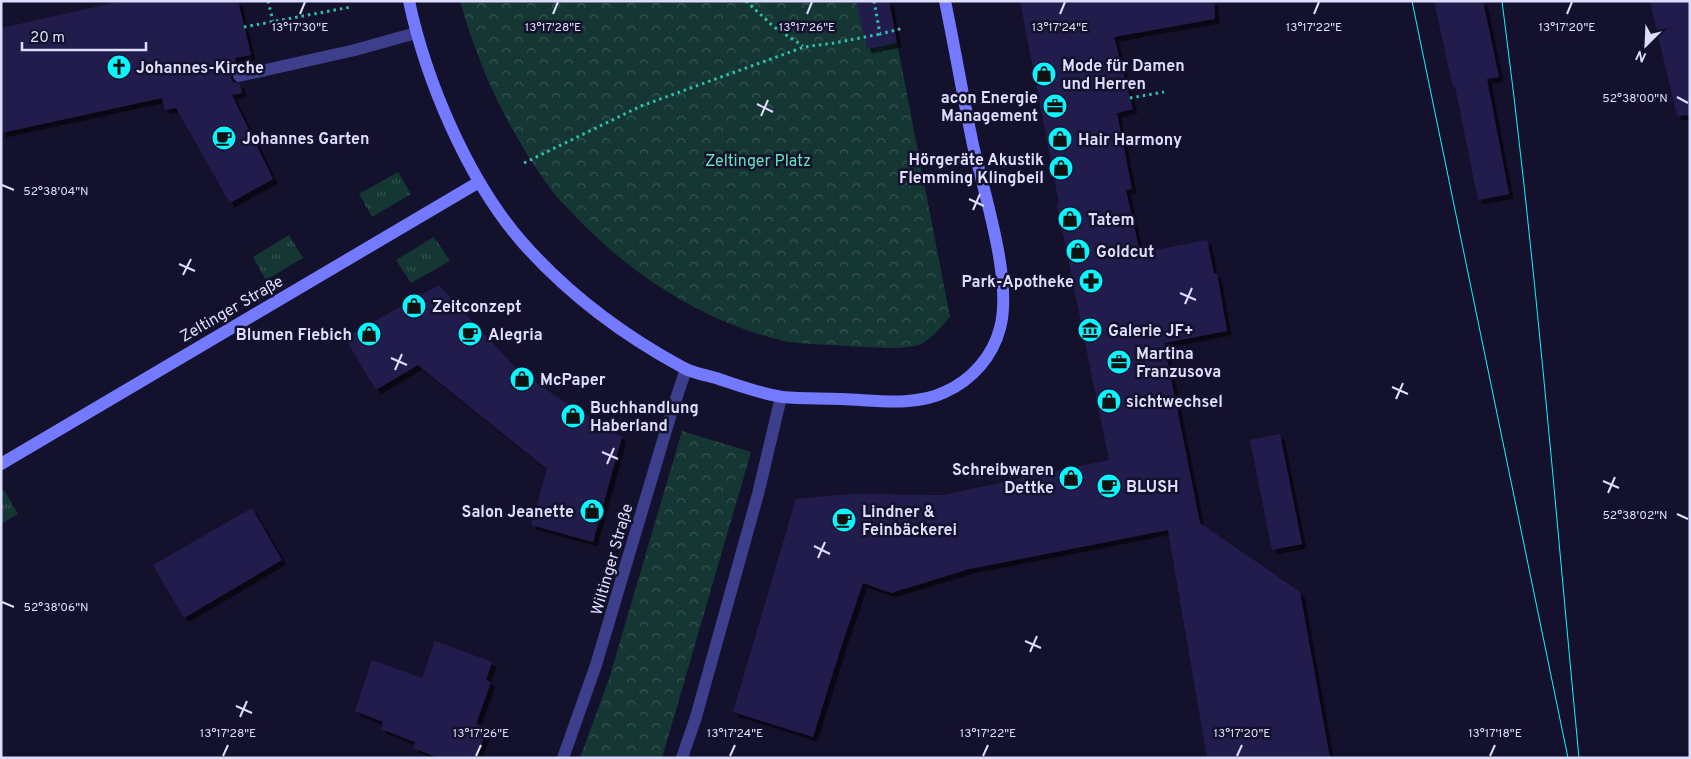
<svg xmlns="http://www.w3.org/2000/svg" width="1691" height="759" viewBox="0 0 1691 759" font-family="Overpass,sans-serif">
  <defs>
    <pattern id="grass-tufts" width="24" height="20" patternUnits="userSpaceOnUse" patternTransform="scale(1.25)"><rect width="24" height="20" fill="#143733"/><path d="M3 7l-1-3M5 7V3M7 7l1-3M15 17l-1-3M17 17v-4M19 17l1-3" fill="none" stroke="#365452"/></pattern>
    <pattern id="park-crowns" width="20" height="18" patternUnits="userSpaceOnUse" patternTransform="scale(1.25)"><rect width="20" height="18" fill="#143733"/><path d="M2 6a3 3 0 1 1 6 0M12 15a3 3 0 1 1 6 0" fill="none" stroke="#365452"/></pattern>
    <filter id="shadow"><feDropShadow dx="4.5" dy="4.5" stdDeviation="0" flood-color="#0009"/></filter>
  </defs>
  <rect width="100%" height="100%" fill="#14112d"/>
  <g fill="url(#grass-tufts)">
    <path d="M 398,172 L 411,194 L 372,217 L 359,194 Z"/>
    <path d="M 289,235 L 303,258 L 266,280 L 253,257 Z"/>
    <path d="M 434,237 L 450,261 L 411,283 L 396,260 Z"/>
    <path d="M 4,490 L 18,514 L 1,524 L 1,492 Z"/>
  </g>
  <g fill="url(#park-crowns)">
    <path d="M 460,1 L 889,1 L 950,317 C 942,326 933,337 923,343 C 910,352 850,346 832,345 C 814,344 794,344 776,339 C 699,319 629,273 575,216 C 567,207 557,198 550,188 C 508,131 479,68 460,1 Z"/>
    <path d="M 682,431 L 751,452 L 662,758 L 580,758 L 609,679 Z"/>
  </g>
  <g fill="#241d4e" filter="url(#shadow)">
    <path d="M 122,1 L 238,1 L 251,55 L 235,58 L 237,68 L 233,70 L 231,77 L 233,82 L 240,84 L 242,93 L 232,95 L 273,179 L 230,203 L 176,108 L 165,110 L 162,98 L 1,133 L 1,28 Z"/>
    <path d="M 856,1 L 889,1 L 897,43 L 867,49 Z"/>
    <path d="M 1020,1 L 1214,1 L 1215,19 L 1114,37 L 1133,109 L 1117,113 L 1132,189 L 1126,190 L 1140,253 L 1207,240 L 1214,274 L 1217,273 L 1227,331 L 1164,343 L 1200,523 L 1300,592 L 1330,758 L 1207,758 L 1168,530 L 969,569 L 891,593 L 863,583 L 843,641 L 813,737 L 733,712 L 796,499 L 852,494 L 943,495 L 1109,460 L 1057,204 L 1059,203 Z"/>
    <path d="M 1434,1 L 1483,1 L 1499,77 L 1487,79 L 1509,194 L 1478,200 L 1455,86 L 1453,87 Z"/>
    <path d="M 1650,1 L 1690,1 L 1690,115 L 1677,116 Z"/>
    <path d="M 439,285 L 515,367 L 555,396 L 622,437 L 593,542 L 531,525 L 547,469 L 418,365 L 376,390 L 345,338 Z"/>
    <path d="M 1280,434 L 1302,544 L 1272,550 L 1250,440 Z"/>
    <path d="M 252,508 L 282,560 L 184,618 L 153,565 Z"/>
    <path d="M 435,641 L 492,662 L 486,680 L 491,682 L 476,724 L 487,728 L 477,758 L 440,758 L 413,748 L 415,742 L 381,729 L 383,722 L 355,711 L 372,660 L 422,678 Z"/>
  </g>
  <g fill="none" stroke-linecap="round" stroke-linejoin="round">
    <g stroke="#30c0ae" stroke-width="3" stroke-dasharray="2.5 4" stroke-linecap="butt">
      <path d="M 268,1 L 273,21"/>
      <path d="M 746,1 L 774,27 L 803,46"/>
      <path d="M 874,1 L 880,34 L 904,28"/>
      <path d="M 244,27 L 351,7"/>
      <path d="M 1130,98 L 1164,92"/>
      <path d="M 524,163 L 641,106 L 804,47 L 834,43 L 880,34"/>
    </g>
    <path stroke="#3d3f8c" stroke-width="12" d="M 239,76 L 355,50 L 416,33"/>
    <g stroke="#3d3f8c" stroke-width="12">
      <path d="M 563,758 L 596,665 L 670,417 L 686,369"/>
      <path d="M 682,758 L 696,717 L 758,494 L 781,397"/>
    </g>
    <g stroke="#747aff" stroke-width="12">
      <path d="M 409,1 C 426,81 468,180 522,242 C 567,293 623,335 682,367 C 692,373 705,375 716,378 C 737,385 761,394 783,397 C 802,399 822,398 842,399 C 875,400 914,407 945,392 C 972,380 993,356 1000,328 C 1013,281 984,194 973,145 C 963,97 955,49 945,1"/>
      <path d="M 1,464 L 479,182"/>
    </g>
    <g stroke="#09f6ff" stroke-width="1">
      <path d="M 1412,1 L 1568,758"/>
      <path d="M 1502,1 C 1535,252 1555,506 1579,758"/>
    </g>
  </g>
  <path fill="none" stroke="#dfddff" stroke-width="2" d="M 300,14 L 305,2M 553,14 L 558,2M 807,14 L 812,2M 1060,14 L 1065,2M 1314,14 L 1319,2M 1567,14 L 1572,2M 1677,97 L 1688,103M 757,104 L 773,112M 761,116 L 768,100M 2,185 L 14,190M 969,199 L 984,206M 973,210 L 980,194M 179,264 L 195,271M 183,275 L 191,259M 1180,293 L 1196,300M 1185,304 L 1192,288M 391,358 L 407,365M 395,370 L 402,354M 1392,387 L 1408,394M 1396,399 L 1403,383M 602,452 L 618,459M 607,464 L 614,448M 1603,481 L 1619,488M 1608,493 L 1615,477M 1677,514 L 1688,519M 814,546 L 830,554M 818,558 L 825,542M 2,602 L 14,607M 1025,641 L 1041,648M 1030,652 L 1037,636M 236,706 L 252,713M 240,717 L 247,701M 223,756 L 228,745M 476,756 L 481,745M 730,756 L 735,745M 983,756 L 988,745M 1237,756 L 1242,745M 1490,756 L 1495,745"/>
  <defs>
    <symbol id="church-disc" viewBox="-11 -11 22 22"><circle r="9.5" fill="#09f6ff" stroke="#14112d"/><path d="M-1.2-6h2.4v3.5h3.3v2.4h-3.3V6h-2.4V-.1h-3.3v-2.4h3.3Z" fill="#111"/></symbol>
    <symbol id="shop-disc" viewBox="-11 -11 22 22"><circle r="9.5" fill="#09f6ff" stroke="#14112d"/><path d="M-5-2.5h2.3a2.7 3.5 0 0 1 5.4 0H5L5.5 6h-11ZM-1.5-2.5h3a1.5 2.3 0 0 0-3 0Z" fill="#111"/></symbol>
    <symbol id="office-disc" viewBox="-11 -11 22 22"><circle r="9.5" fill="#09f6ff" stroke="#14112d"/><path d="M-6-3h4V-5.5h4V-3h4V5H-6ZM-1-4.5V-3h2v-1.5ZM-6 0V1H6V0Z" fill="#111"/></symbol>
    <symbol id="cafe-disc" viewBox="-11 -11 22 22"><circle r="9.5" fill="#09f6ff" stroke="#14112d"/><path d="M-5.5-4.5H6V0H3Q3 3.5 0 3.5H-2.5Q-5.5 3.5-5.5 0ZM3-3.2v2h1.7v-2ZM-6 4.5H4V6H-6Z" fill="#111"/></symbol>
    <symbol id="pharmacy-disc" viewBox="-11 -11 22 22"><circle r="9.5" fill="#09f6ff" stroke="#14112d"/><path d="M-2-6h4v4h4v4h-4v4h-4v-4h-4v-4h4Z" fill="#111"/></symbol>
    <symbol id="museum-disc" viewBox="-11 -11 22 22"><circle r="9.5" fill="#09f6ff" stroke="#14112d"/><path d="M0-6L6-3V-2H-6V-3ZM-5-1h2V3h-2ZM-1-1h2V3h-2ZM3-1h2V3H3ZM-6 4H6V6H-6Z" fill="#111"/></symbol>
  </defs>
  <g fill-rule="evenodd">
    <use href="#church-disc" x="105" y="53" width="28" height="28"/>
    <use href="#shop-disc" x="1030" y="60" width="28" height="28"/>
    <use href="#office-disc" x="1041" y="92" width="28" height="28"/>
    <use href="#cafe-disc" x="210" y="124" width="28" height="28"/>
    <use href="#shop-disc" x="1046" y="125" width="28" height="28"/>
    <use href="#shop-disc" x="1047" y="154" width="28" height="28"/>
    <use href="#shop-disc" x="1056" y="205" width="28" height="28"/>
    <use href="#shop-disc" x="1064" y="237" width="28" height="28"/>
    <use href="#pharmacy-disc" x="1077" y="267" width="28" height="28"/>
    <use href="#shop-disc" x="400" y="292" width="28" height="28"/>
    <use href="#museum-disc" x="1076" y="316" width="28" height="28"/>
    <use href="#shop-disc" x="355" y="320" width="28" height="28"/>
    <use href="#cafe-disc" x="456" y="320" width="28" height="28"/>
    <use href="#office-disc" x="1105" y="348" width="28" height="28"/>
    <use href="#shop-disc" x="508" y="365" width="28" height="28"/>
    <use href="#shop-disc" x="1095" y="387" width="28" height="28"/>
    <use href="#shop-disc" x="559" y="402" width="28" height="28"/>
    <use href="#shop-disc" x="1057" y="464" width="28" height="28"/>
    <use href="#cafe-disc" x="1095" y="472" width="28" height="28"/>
    <use href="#shop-disc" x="578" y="497" width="28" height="28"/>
    <use href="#cafe-disc" x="830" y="506" width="28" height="28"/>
  </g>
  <g text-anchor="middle" stroke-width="5" stroke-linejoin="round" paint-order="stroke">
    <g font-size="16" font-weight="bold" fill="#dfddff" stroke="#14112d" text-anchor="start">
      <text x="1062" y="71">Mode für Damen<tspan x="1062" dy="18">und Herren</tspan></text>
      <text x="136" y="73">Johannes-Kirche</text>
      <text x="1038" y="103" text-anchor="end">acon Energie<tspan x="1038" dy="18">Management</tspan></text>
      <text x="242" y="144">Johannes Garten</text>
      <text x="1078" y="145">Hair Harmony</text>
      <text x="1044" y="165" text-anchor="end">Hörgeräte Akustik<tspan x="1044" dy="18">Flemming Klingbeil</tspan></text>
      <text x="1088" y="225">Tatem</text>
      <text x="1096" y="257">Goldcut</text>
      <text x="1074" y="287" text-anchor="end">Park-Apotheke</text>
      <text x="432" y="312">Zeitconzept</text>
      <text x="1108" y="336">Galerie JF+</text>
      <text x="352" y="340" text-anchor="end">Blumen Fiebich</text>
      <text x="488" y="340">Alegria</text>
      <text x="1136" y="359">Martina<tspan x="1136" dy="18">Franzusova</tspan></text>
      <text x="540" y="385">McPaper</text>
      <text x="1126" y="407">sichtwechsel</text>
      <text x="590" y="413">Buchhandlung<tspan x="590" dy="18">Haberland</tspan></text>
      <text x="1054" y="475" text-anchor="end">Schreibwaren<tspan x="1054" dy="18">Dettke</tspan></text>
      <text x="1126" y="492">BLUSH</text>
      <text x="574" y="517" text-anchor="end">Salon Jeanette</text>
      <text x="862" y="517">Lindner &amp;<tspan x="862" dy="18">Feinbäckerei</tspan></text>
    </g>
    <g font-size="16" fill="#66e2bb" stroke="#14112d">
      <text x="758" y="166">Zeltinger Platz</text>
    </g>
    <g font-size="16" fill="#dfddff" stroke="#14112d">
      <text transform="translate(231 308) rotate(-30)" y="6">Zeltinger Straße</text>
      <text transform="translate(611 559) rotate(-74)" y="6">Wiltinger Straße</text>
    </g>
  </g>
  <g font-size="12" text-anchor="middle" fill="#dfddff" stroke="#14112d" stroke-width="5" stroke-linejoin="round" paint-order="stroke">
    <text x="553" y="31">13°17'28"E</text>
    <text x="807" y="31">13°17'26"E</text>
    <text x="1060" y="31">13°17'24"E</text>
    <text x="1314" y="31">13°17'22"E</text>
    <text x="300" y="31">13°17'30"E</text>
    <text x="1567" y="31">13°17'20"E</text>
    <text x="1635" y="102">52°38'00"N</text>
    <text x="56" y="195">52°38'04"N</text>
    <text x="1635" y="519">52°38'02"N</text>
    <text x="56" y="611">52°38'06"N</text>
    <text x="228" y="737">13°17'28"E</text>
    <text x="481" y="737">13°17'26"E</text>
    <text x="735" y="737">13°17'24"E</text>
    <text x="988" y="737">13°17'22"E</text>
    <text x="1242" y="737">13°17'20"E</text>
    <text x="1495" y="737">13°17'18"E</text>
  </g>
  <rect width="1691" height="759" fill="none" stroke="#dfddff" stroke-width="5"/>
  <g transform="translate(1646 45) rotate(204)" stroke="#14112d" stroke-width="4" paint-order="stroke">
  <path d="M0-4L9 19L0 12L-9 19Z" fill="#dfddff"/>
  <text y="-8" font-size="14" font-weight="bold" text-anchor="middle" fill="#dfddff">N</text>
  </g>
  <path d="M22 42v8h124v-8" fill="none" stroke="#dfddff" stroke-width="2.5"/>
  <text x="30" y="42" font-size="15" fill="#dfddff" stroke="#14112d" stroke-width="4" paint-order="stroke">20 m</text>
</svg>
